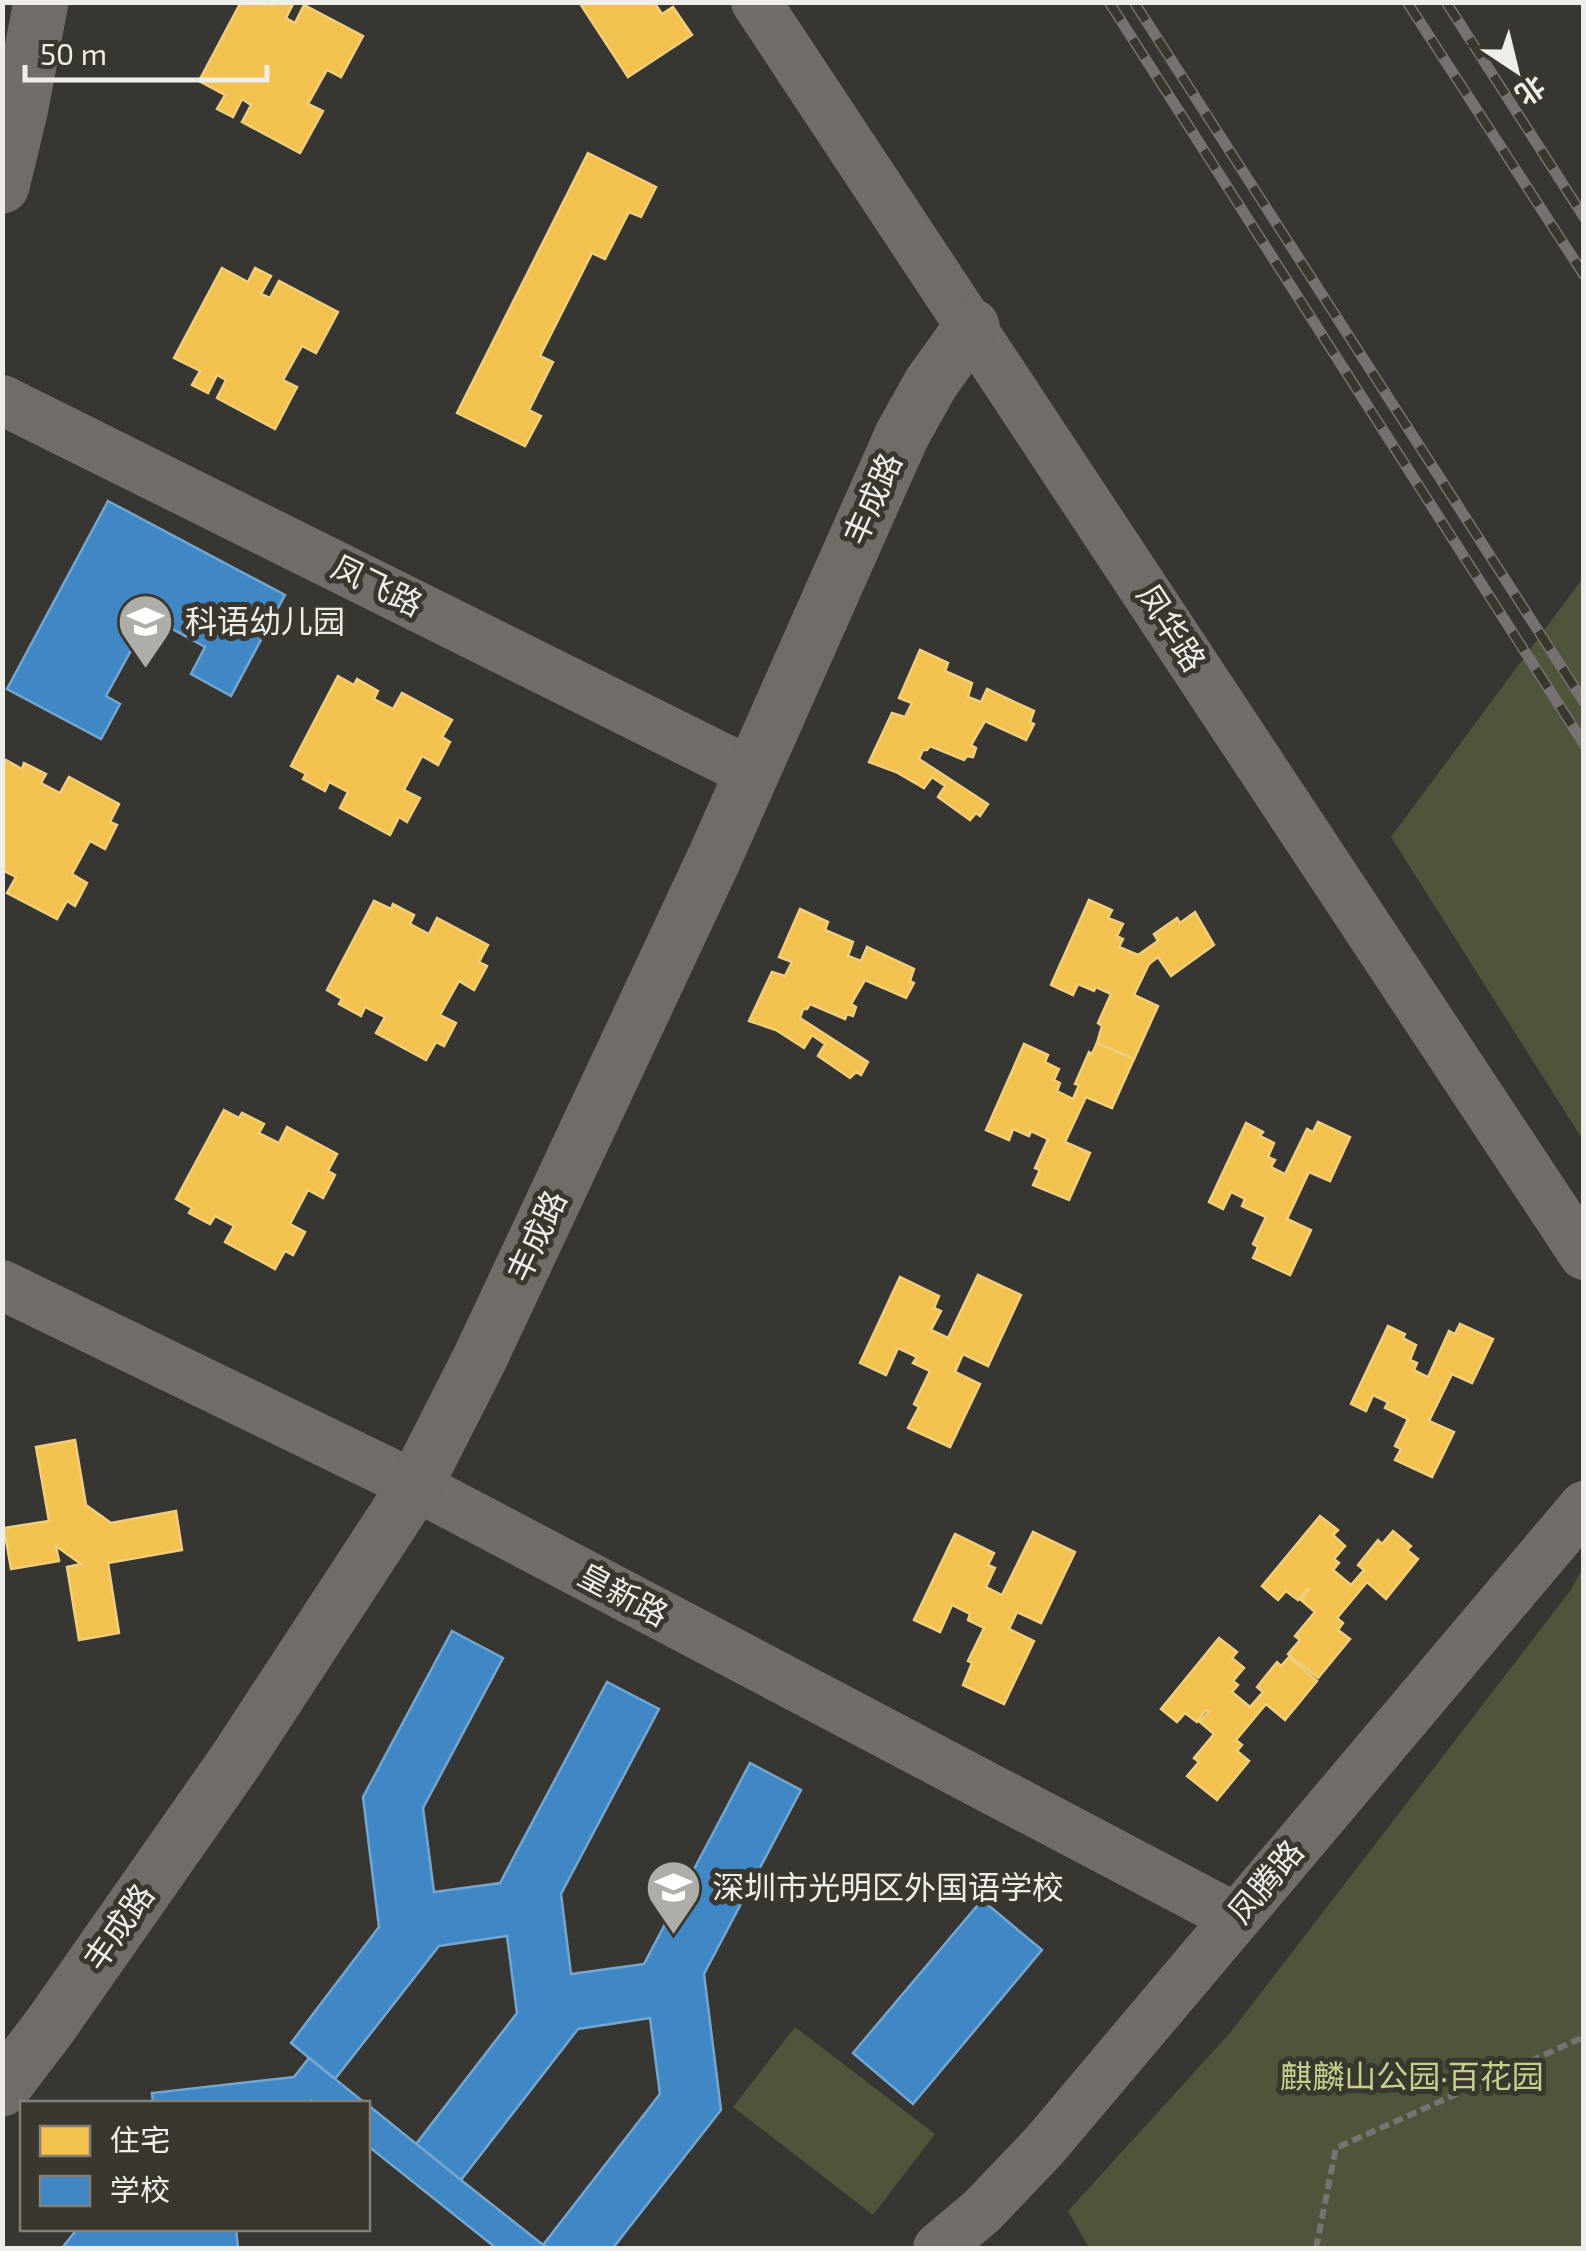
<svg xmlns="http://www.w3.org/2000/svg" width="1586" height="2251" viewBox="0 0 1586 2251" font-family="'Exo 2','Noto Sans SC',sans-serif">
  <rect width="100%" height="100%" fill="#373632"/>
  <g fill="#4f553b">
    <path d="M 1583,578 L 1583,1140 L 1391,837 Z"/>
    <path d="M 1583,1568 L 1583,2248 L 1089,2248 L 1068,2211 L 1230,2033 L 1570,1591 Z"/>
    <path d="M 795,2027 L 935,2134 L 873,2215 L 733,2107 Z"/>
  </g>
  <g fill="#f2c14e" stroke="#f1ce7c" stroke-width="2.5">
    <path d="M 241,2 L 266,2 L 272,6 L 274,2 L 294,2 L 286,18 L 295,23 L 304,5 L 363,36 L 341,77 L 327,70 L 308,104 L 323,111 L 300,153 L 242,122 L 251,105 L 242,99 L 233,117 L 217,109 L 225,95 L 199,81 Z"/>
    <path d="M 579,2 L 654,2 L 662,14 L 673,7 L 692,35 L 628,77 Z"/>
    <path d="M 588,153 L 656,187 L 641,217 L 629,212 L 605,259 L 592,253 L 540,356 L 553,362 L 529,410 L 541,416 L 525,446 L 457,413 Z"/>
    <path d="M 222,268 L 248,282 L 255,268 L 271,276 L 261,294 L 270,298 L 279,281 L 338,312 L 316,353 L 302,346 L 283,380 L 297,387 L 275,429 L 217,398 L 226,380 L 217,375 L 208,393 L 192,385 L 200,371 L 174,358 Z"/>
    <path d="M 920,650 L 948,663 L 945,671 L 972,683 L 968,697 L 981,702 L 987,689 L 1034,711 L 1030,722 L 1034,724 L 1026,740 L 985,721 L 971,745 L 976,748 L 973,757 L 967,756 L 964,760 L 930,746 L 927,750 L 923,750 L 919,759 L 988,804 L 980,816 L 976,813 L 970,820 L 938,797 L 945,786 L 932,777 L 924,788 L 896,772 L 869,762 L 892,713 L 905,717 L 912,703 L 899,698 Z"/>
    <path d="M 338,676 L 354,685 L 357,679 L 378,691 L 374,699 L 393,709 L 402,693 L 452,720 L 442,737 L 450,742 L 438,765 L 422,756 L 404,790 L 420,798 L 407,822 L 399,817 L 390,835 L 340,808 L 348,792 L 329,782 L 325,791 L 303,779 L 306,774 L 291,766 Z"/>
    <path d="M 6,760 L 22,769 L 24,763 L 46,774 L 41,783 L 60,793 L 69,777 L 119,804 L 110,822 L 117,825 L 105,849 L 90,841 L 72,874 L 87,883 L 75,906 L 67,901 L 57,919 L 7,893 L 16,877 L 2,870 L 2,766 Z"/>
    <path d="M 1089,900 L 1112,910 L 1108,918 L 1123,924 L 1117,936 L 1123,939 L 1119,947 L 1138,955 L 1158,941 L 1154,934 L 1177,918 L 1180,923 L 1195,912 L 1214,945 L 1171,976 L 1158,957 L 1149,964 L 1134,995 L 1158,1006 L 1134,1059 L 1097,1043 L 1102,1026 L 1098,1023 L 1111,994 L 1096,987 L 1094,991 L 1078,984 L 1073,995 L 1051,985 Z"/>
    <path d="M 374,901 L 391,909 L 393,904 L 414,915 L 410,924 L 429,934 L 437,918 L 488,945 L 479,962 L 487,966 L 474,990 L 459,981 L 440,1015 L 456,1023 L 444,1046 L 436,1042 L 426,1060 L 376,1033 L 385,1017 L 365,1007 L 361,1016 L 339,1004 L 342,999 L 327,990 Z"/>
    <path d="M 800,909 L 828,922 L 825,930 L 853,942 L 848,956 L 861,961 L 867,947 L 914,969 L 910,981 L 914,983 L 906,998 L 865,980 L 851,1004 L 856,1007 L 853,1016 L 847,1014 L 845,1019 L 810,1004 L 807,1009 L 803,1009 L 800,1018 L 868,1062 L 861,1075 L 856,1072 L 850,1078 L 818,1056 L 825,1044 L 812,1035 L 804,1048 L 776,1030 L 749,1021 L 772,972 L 785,976 L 792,962 L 779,957 Z"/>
    <path d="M 1097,1043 L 1134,1059 L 1112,1108 L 1086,1097 L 1065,1142 L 1090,1153 L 1069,1200 L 1033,1185 L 1040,1170 L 1035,1168 L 1048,1139 L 1031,1131 L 1029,1136 L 1013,1129 L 1009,1140 L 986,1130 L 1024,1044 L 1048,1055 L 1045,1062 L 1059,1069 L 1054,1080 L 1060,1083 L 1057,1091 L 1073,1099 L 1079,1085 L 1075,1084 L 1089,1052 L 1092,1054 Z"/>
    <path d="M 224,1110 L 239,1118 L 242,1113 L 264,1124 L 259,1133 L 279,1143 L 287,1127 L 337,1154 L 328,1171 L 335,1175 L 323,1198 L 308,1190 L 290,1224 L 305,1232 L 293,1255 L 285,1251 L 275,1269 L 225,1242 L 234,1226 L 215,1216 L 210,1224 L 189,1213 L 192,1208 L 176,1199 Z"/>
    <path d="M 1318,1122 L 1350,1137 L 1330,1181 L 1309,1172 L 1287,1219 L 1311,1230 L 1290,1275 L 1253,1258 L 1258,1247 L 1253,1244 L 1266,1217 L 1242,1206 L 1245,1199 L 1231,1192 L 1223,1209 L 1209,1202 L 1246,1123 L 1263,1132 L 1260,1136 L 1274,1143 L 1268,1157 L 1275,1160 L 1271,1167 L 1285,1174 L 1307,1129 L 1313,1132 Z"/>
    <path d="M 978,1275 L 1021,1295 L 988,1366 L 963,1354 L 955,1372 L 980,1384 L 950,1447 L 908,1428 L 919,1407 L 914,1404 L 930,1371 L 913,1363 L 917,1357 L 898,1348 L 886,1375 L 860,1363 L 900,1277 L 939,1296 L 934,1308 L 941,1311 L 931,1330 L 948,1338 Z"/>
    <path d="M 1460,1324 L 1493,1339 L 1472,1383 L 1452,1374 L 1429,1421 L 1454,1432 L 1432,1477 L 1395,1460 L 1401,1449 L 1395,1446 L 1408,1419 L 1385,1408 L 1388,1402 L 1373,1395 L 1366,1411 L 1351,1404 L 1388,1326 L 1405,1334 L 1403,1338 L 1416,1345 L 1410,1360 L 1417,1363 L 1414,1370 L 1428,1377 L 1449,1331 L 1455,1334 Z"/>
    <path d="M 75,1440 L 86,1505 L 111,1523 L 176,1511 L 182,1550 L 108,1563 L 119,1633 L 79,1640 L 67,1567 L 81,1564 L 56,1546 L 59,1561 L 11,1569 L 4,1528 L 49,1521 L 36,1447 Z"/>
    <path d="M 1320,1516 L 1338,1530 L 1333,1535 L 1345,1546 L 1334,1559 L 1339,1563 L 1333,1570 L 1351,1585 L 1364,1570 L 1358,1565 L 1378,1540 L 1382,1544 L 1393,1531 L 1411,1546 L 1407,1550 L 1418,1559 L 1386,1599 L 1367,1582 L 1337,1618 L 1343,1623 L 1338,1630 L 1350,1639 L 1318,1678 L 1288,1654 L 1300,1640 L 1295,1636 L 1315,1612 L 1301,1600 L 1309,1589 L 1308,1588 L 1298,1600 L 1286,1591 L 1278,1600 L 1262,1586 Z"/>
    <path d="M 1033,1532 L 1075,1552 L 1041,1623 L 1017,1612 L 1009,1629 L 1034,1641 L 1004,1704 L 963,1685 L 972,1663 L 968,1661 L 984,1628 L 968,1620 L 970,1614 L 952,1605 L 940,1632 L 914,1620 L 955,1534 L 994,1553 L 988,1565 L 995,1568 L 986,1587 L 1002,1595 Z"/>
    <path d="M 1219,1638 L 1237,1652 L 1232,1658 L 1244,1668 L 1233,1681 L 1238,1685 L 1232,1692 L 1250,1707 L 1263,1692 L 1257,1687 L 1277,1662 L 1281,1666 L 1289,1657 L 1317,1681 L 1285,1720 L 1266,1704 L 1236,1740 L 1242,1745 L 1237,1751 L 1249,1761 L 1217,1800 L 1187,1776 L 1199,1762 L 1194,1758 L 1214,1734 L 1200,1722 L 1209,1711 L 1206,1710 L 1197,1722 L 1185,1713 L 1177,1722 L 1161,1709 Z"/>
  </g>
  <g fill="#3f88c5" stroke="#74a6d0" stroke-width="2.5">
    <path d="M 108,501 L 285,595 L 231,696 L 191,674 L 205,647 L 163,624 L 147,654 L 133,647 L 106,696 L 120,704 L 101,739 L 7,689 Z"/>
    <path d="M 452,1631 L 503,1658 L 423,1808 L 434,1892 L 500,1883 L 607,1682 L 659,1709 L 561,1894 L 571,1974 L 644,1964 L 750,1763 L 801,1790 L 704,1974 L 721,2110 L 613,2248 L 547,2248 L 543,2245 L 660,2094 L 650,2018 L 578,2029 L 461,2180 L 416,2144 L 517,2013 L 507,1936 L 439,1946 L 335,2079 L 291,2043 L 379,1927 L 363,1797 Z"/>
    <path d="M 982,1900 L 1042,1950 L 913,2104 L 853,2053 Z"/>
    <path d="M 309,2058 L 366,2104 L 315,2104 L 311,2100 L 309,2104 L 153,2104 L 152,2093 L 294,2077 Z"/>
    <path d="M 368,2105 L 461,2180 L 547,2248 L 496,2248 L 368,2146 Z"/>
    <path d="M 78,2228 L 236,2228 L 238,2248 L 62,2248 Z"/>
  </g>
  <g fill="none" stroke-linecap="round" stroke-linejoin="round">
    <path stroke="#787372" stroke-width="6" stroke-dasharray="10 5" stroke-linecap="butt" d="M 1316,2248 L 1336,2148 L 1584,2037"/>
    <g stroke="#726c6a" stroke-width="50">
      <path d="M 756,2 L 1584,1255"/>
      <path d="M 2,400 L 752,773"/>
      <path d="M 2,1285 L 414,1485 L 1236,1918"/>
      <path d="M 938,2248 L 982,2211 L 1044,2146 L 1584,1506"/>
    </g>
    <g stroke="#726c69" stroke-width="55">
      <path d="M 2,186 L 20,112 L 41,2"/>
      <path d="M 2,2089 L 50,2026 L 236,1760 L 415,1486 L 480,1358 L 714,859 L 902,435 L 931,383 L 972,326"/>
    </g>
    <defs>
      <g id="rail">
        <path d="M 1109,2 L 1584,744"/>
        <path d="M 1134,2 L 1584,702"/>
        <path d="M 1407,2 L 1584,275"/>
        <path d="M 1446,2 L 1584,217"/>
      </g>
    </defs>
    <use href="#rail" stroke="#777271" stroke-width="11"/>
    <use href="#rail" stroke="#3a372f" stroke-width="8" stroke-dasharray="22" stroke-linecap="butt"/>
  </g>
  <defs>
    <symbol id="school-pin" viewBox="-11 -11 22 30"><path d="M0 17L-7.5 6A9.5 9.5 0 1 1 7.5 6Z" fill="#afada8" stroke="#3a372f"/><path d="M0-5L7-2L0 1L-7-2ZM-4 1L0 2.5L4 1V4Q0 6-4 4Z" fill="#fff"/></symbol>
  </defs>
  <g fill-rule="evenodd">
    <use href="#school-pin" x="114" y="590" width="63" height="86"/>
    <use href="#school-pin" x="642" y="1856" width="63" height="86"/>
  </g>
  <g text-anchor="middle" stroke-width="10" stroke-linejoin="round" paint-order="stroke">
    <g font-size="32" fill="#efede8" stroke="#3a372f">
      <text transform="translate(873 499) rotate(-66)" y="11">丰成路</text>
      <text transform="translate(377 586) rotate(26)" y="11">凤飞路</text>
      <text transform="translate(1171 628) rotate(57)" y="11">凤华路</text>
      <text transform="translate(537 1236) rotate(-65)" y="11">丰成路</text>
      <text transform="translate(623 1595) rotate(28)" y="11">皇新路</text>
      <text transform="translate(1266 1882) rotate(-50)" y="11">凤腾路</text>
      <text transform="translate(119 1927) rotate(-55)" y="11">丰成路</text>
    </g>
    <g font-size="32" fill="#efede8" stroke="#3a372f" text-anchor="start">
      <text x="185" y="633">科语幼儿园</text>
      <text x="712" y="1899">深圳市光明区外国语学校</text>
    </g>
    <g font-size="32" fill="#c3d18d" stroke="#3a372f">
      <text x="1412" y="2088">麒麟山公园·百花园</text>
    </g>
  </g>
  <rect width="1586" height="2251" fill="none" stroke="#efede8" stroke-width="10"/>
  <rect x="20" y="2101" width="350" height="130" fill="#3a372f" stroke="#828079" stroke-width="2.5"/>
  <rect x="40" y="2126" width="50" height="30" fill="#f2c14e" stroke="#828079" stroke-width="2.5"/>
  <text x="110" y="2151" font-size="30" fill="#efede8">住宅</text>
  <rect x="40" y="2176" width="50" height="30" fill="#3f88c5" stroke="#828079" stroke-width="2.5"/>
  <text x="110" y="2201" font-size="30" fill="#efede8">学校</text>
  <g transform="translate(1516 70) rotate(145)" stroke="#3a372f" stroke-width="8" paint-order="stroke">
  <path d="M0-8L18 38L0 25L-18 38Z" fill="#efede8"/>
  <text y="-15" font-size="28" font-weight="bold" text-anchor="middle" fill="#efede8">北</text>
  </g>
  <path d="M25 65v15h242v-15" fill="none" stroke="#efede8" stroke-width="5"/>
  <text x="40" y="65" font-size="30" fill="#efede8" stroke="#3a372f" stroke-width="8" paint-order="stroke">50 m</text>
</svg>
